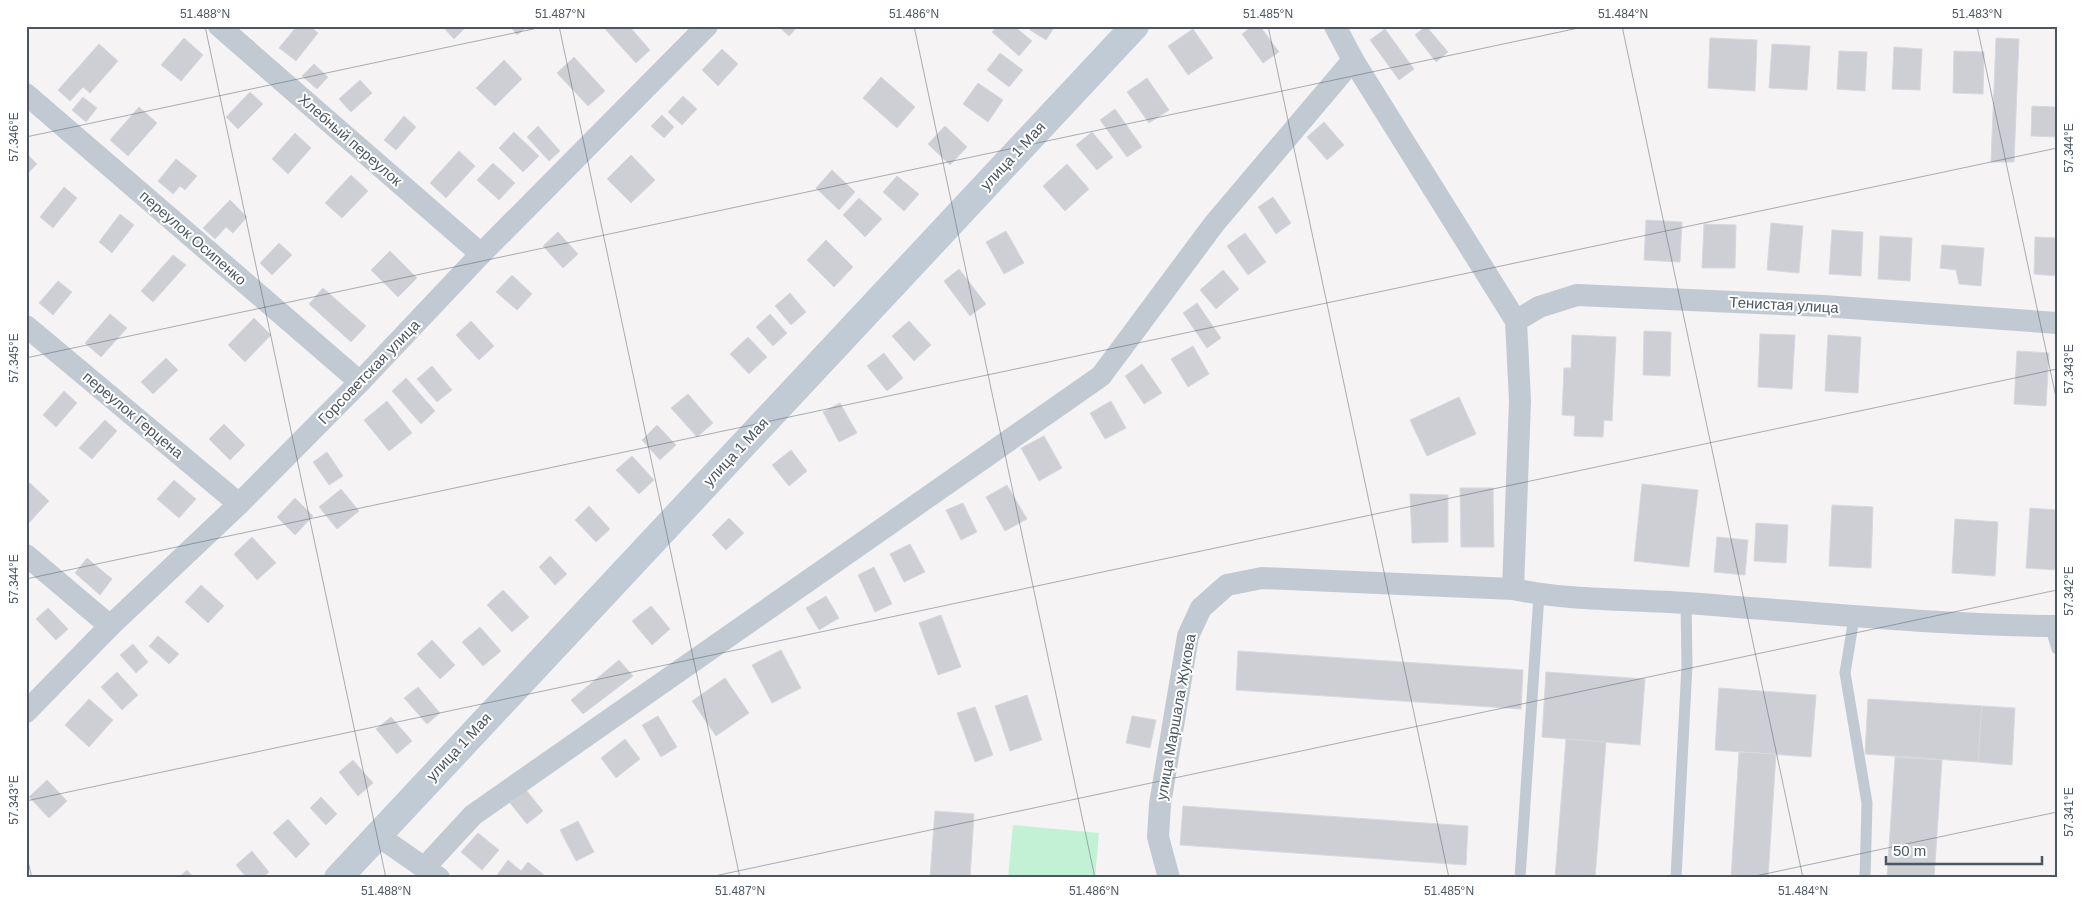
<svg xmlns="http://www.w3.org/2000/svg" width="2083" height="904" viewBox="0 0 2083 904" font-family="Arial,sans-serif">
  <rect width="100%" height="100%" fill="#f5f3f3"/>
  <path fill="#c3f1d5" d="M 1013,825 L 1099,833 L 1095,878 L 1008,878 Z"/>
  <g fill="#cdcfd5" stroke="#d7d9de">
    <path d="M 297,26 L 310,26 L 318,33 L 296,61 L 279,48 Z"/>
    <path d="M 442,26 L 467,26 L 454,39 Z"/>
    <path d="M 510,26 L 528,26 L 517,35 Z"/>
    <path d="M 608,26 L 629,26 L 650,50 L 636,63 L 605,29 Z"/>
    <path d="M 778,26 L 798,26 L 789,36 Z"/>
    <path d="M 997,26 L 1014,26 L 1032,41 L 1019,56 L 992,32 Z"/>
    <path d="M 1033,26 L 1055,26 L 1046,40 L 1030,30 Z"/>
    <path d="M 1253,26 L 1260,26 L 1279,52 L 1263,63 L 1242,34 Z"/>
    <path d="M 1426,26 L 1448,52 L 1436,62 L 1415,35 Z"/>
    <path d="M 1193,29 L 1213,58 L 1188,75 L 1168,46 Z"/>
    <path d="M 1385,29 L 1414,69 L 1399,80 L 1370,40 Z"/>
    <path d="M 184,38 L 203,55 L 181,81 L 161,65 Z"/>
    <path d="M 1710,38 L 1757,40 L 1755,91 L 1708,88 Z"/>
    <path d="M 1996,38 L 2019,39 L 2014,162 L 1991,162 Z"/>
    <path d="M 99,44 L 118,61 L 90,93 L 83,87 L 70,101 L 58,90 Z"/>
    <path d="M 1772,44 L 1810,46 L 1807,90 L 1769,88 Z"/>
    <path d="M 1894,47 L 1922,49 L 1920,90 L 1892,89 Z"/>
    <path d="M 722,49 L 738,64 L 718,86 L 702,70 Z"/>
    <path d="M 1839,51 L 1867,52 L 1865,91 L 1837,89 Z"/>
    <path d="M 1954,51 L 1984,52 L 1983,94 L 1953,93 Z"/>
    <path d="M 1000,53 L 1023,70 L 1009,87 L 987,70 Z"/>
    <path d="M 574,57 L 605,91 L 588,106 L 557,73 Z"/>
    <path d="M 504,60 L 522,79 L 495,106 L 476,88 Z"/>
    <path d="M 314,64 L 328,77 L 317,89 L 302,76 Z"/>
    <path d="M 881,77 L 915,107 L 897,128 L 863,98 Z"/>
    <path d="M 1147,78 L 1169,110 L 1149,123 L 1127,92 Z"/>
    <path d="M 360,80 L 372,93 L 351,112 L 339,99 Z"/>
    <path d="M 978,83 L 1003,100 L 988,122 L 963,104 Z"/>
    <path d="M 250,92 L 263,104 L 238,129 L 226,117 Z"/>
    <path d="M 683,96 L 697,109 L 682,125 L 668,112 Z"/>
    <path d="M 83,97 L 97,108 L 86,122 L 72,110 Z"/>
    <path d="M 2032,106 L 2057,107 L 2057,137 L 2031,136 Z"/>
    <path d="M 139,107 L 157,123 L 128,156 L 110,140 Z"/>
    <path d="M 1115,109 L 1142,147 L 1127,157 L 1100,120 Z"/>
    <path d="M 662,115 L 674,127 L 664,138 L 651,126 Z"/>
    <path d="M 404,116 L 416,127 L 396,150 L 384,140 Z"/>
    <path d="M 1324,122 L 1344,145 L 1327,160 L 1307,137 Z"/>
    <path d="M 538,126 L 560,151 L 549,161 L 527,137 Z"/>
    <path d="M 945,126 L 967,147 L 950,165 L 928,144 Z"/>
    <path d="M 514,132 L 539,156 L 523,172 L 499,148 Z"/>
    <path d="M 1092,132 L 1113,157 L 1097,170 L 1076,145 Z"/>
    <path d="M 295,133 L 311,148 L 288,174 L 272,159 Z"/>
    <path d="M 459,151 L 475,166 L 446,198 L 430,183 Z"/>
    <path d="M 26,153 L 37,164 L 26,175 Z"/>
    <path d="M 631,155 L 655,180 L 631,203 L 607,179 Z"/>
    <path d="M 176,159 L 197,176 L 185,190 L 180,186 L 173,194 L 158,181 Z"/>
    <path d="M 493,163 L 515,183 L 499,200 L 477,180 Z"/>
    <path d="M 1067,164 L 1089,189 L 1065,211 L 1043,186 Z"/>
    <path d="M 832,170 L 855,192 L 839,210 L 816,188 Z"/>
    <path d="M 351,175 L 368,191 L 342,218 L 325,203 Z"/>
    <path d="M 897,176 L 919,194 L 904,211 L 883,192 Z"/>
    <path d="M 64,187 L 77,198 L 53,228 L 40,217 Z"/>
    <path d="M 1273,197 L 1291,223 L 1276,234 L 1258,207 Z"/>
    <path d="M 859,198 L 882,219 L 865,237 L 843,215 Z"/>
    <path d="M 230,200 L 247,217 L 233,233 L 226,227 L 215,239 L 203,228 Z"/>
    <path d="M 120,214 L 134,225 L 112,253 L 99,242 Z"/>
    <path d="M 1646,220 L 1682,222 L 1680,262 L 1644,260 Z"/>
    <path d="M 1771,223 L 1803,226 L 1799,273 L 1767,270 Z"/>
    <path d="M 1704,224 L 1736,225 L 1735,268 L 1702,268 Z"/>
    <path d="M 1832,230 L 1863,232 L 1861,276 L 1829,274 Z"/>
    <path d="M 1006,231 L 1024,263 L 1004,274 L 986,242 Z"/>
    <path d="M 558,232 L 578,254 L 563,268 L 543,246 Z"/>
    <path d="M 1245,233 L 1266,262 L 1248,275 L 1227,246 Z"/>
    <path d="M 1880,236 L 1912,238 L 1910,281 L 1878,279 Z"/>
    <path d="M 2035,237 L 2057,238 L 2057,276 L 2034,274 Z"/>
    <path d="M 826,240 L 853,267 L 834,287 L 807,260 Z"/>
    <path d="M 279,243 L 292,255 L 272,275 L 260,263 Z"/>
    <path d="M 1942,245 L 1984,248 L 1981,286 L 1959,284 L 1956,270 L 1940,268 Z"/>
    <path d="M 390,251 L 417,278 L 398,297 L 371,270 Z"/>
    <path d="M 173,255 L 186,265 L 153,302 L 141,291 Z"/>
    <path d="M 959,269 L 986,304 L 970,316 L 944,281 Z"/>
    <path d="M 1223,270 L 1239,289 L 1216,309 L 1200,290 Z"/>
    <path d="M 512,275 L 532,294 L 517,310 L 496,292 Z"/>
    <path d="M 58,281 L 72,292 L 53,315 L 39,303 Z"/>
    <path d="M 323,288 L 366,326 L 351,342 L 309,304 Z"/>
    <path d="M 790,293 L 806,312 L 791,325 L 775,306 Z"/>
    <path d="M 1197,303 L 1221,338 L 1207,348 L 1183,313 Z"/>
    <path d="M 110,314 L 127,328 L 101,357 L 85,343 Z"/>
    <path d="M 770,314 L 787,333 L 773,346 L 756,327 Z"/>
    <path d="M 254,318 L 271,335 L 245,362 L 228,345 Z"/>
    <path d="M 471,321 L 494,346 L 479,360 L 456,335 Z"/>
    <path d="M 909,321 L 931,345 L 914,361 L 892,336 Z"/>
    <path d="M 1644,331 L 1671,332 L 1670,376 L 1643,375 Z"/>
    <path d="M 1760,334 L 1795,335 L 1792,389 L 1758,387 Z"/>
    <path d="M 1572,335 L 1616,337 L 1612,421 L 1604,420 L 1603,437 L 1574,436 L 1575,416 L 1562,415 L 1564,368 L 1571,368 Z"/>
    <path d="M 1828,335 L 1861,337 L 1858,393 L 1825,391 Z"/>
    <path d="M 748,337 L 767,357 L 749,374 L 730,354 Z"/>
    <path d="M 1193,346 L 1209,374 L 1188,387 L 1171,359 Z"/>
    <path d="M 2017,351 L 2049,353 L 2046,406 L 2014,404 Z"/>
    <path d="M 884,353 L 903,378 L 887,391 L 867,366 Z"/>
    <path d="M 166,358 L 178,370 L 153,394 L 141,382 Z"/>
    <path d="M 1142,364 L 1162,393 L 1144,404 L 1125,376 Z"/>
    <path d="M 432,366 L 452,390 L 437,402 L 417,379 Z"/>
    <path d="M 406,378 L 435,411 L 421,424 L 392,391 Z"/>
    <path d="M 64,391 L 77,403 L 56,427 L 43,415 Z"/>
    <path d="M 688,394 L 713,423 L 697,437 L 671,408 Z"/>
    <path d="M 1459,397 L 1476,434 L 1427,456 L 1410,420 Z"/>
    <path d="M 387,401 L 412,433 L 389,451 L 364,420 Z"/>
    <path d="M 1111,401 L 1126,428 L 1105,439 L 1090,413 Z"/>
    <path d="M 840,403 L 857,433 L 839,442 L 823,412 Z"/>
    <path d="M 105,420 L 117,431 L 92,459 L 79,448 Z"/>
    <path d="M 224,424 L 245,445 L 230,460 L 209,439 Z"/>
    <path d="M 657,425 L 676,445 L 660,460 L 642,440 Z"/>
    <path d="M 1044,436 L 1062,468 L 1039,481 L 1021,448 Z"/>
    <path d="M 791,450 L 807,471 L 789,486 L 772,465 Z"/>
    <path d="M 327,452 L 343,476 L 329,485 L 313,462 Z"/>
    <path d="M 632,456 L 654,480 L 639,494 L 616,470 Z"/>
    <path d="M 174,480 L 196,499 L 179,518 L 157,499 Z"/>
    <path d="M 30,483 L 49,501 L 27,525 L 26,487 Z"/>
    <path d="M 1642,484 L 1698,490 L 1689,567 L 1634,561 Z"/>
    <path d="M 1007,485 L 1027,519 L 1005,531 L 986,497 Z"/>
    <path d="M 1460,488 L 1493,488 L 1494,547 L 1461,547 Z"/>
    <path d="M 341,489 L 359,511 L 337,529 L 319,507 Z"/>
    <path d="M 1410,494 L 1448,495 L 1448,542 L 1412,543 Z"/>
    <path d="M 295,498 L 313,516 L 295,535 L 277,517 Z"/>
    <path d="M 963,503 L 977,532 L 961,540 L 946,510 Z"/>
    <path d="M 1832,505 L 1873,507 L 1871,568 L 1829,566 Z"/>
    <path d="M 589,506 L 610,529 L 596,542 L 575,520 Z"/>
    <path d="M 2030,508 L 2057,510 L 2057,570 L 2026,568 Z"/>
    <path d="M 729,518 L 744,533 L 726,550 L 712,535 Z"/>
    <path d="M 1955,519 L 1998,522 L 1995,576 L 1952,573 Z"/>
    <path d="M 1756,523 L 1788,525 L 1786,563 L 1754,561 Z"/>
    <path d="M 252,537 L 276,563 L 257,580 L 234,554 Z"/>
    <path d="M 1717,537 L 1748,540 L 1745,575 L 1714,572 Z"/>
    <path d="M 910,544 L 925,572 L 904,582 L 890,554 Z"/>
    <path d="M 550,556 L 567,574 L 555,585 L 539,567 Z"/>
    <path d="M 87,558 L 112,579 L 100,595 L 75,573 Z"/>
    <path d="M 874,567 L 892,604 L 875,612 L 858,575 Z"/>
    <path d="M 201,585 L 224,606 L 208,623 L 185,602 Z"/>
    <path d="M 503,590 L 529,617 L 512,632 L 487,605 Z"/>
    <path d="M 826,596 L 839,618 L 819,630 L 806,608 Z"/>
    <path d="M 651,606 L 670,629 L 652,645 L 632,621 Z"/>
    <path d="M 48,608 L 68,629 L 56,640 L 36,619 Z"/>
    <path d="M 941,615 L 961,667 L 938,675 L 919,623 Z"/>
    <path d="M 480,627 L 501,651 L 483,666 L 462,642 Z"/>
    <path d="M 158,636 L 179,654 L 169,664 L 149,646 Z"/>
    <path d="M 432,640 L 455,665 L 440,679 L 417,654 Z"/>
    <path d="M 133,644 L 148,662 L 136,673 L 120,655 Z"/>
    <path d="M 781,650 L 801,688 L 772,703 L 752,665 Z"/>
    <path d="M 1238,651 L 1523,670 L 1521,709 L 1236,690 Z"/>
    <path d="M 619,660 L 633,676 L 583,714 L 571,700 Z"/>
    <path d="M 117,672 L 138,695 L 122,710 L 101,687 Z"/>
    <path d="M 1546,672 L 1645,679 L 1640,745 L 1542,737 Z"/>
    <path d="M 725,678 L 749,713 L 716,736 L 692,701 Z"/>
    <path d="M 418,687 L 440,713 L 427,724 L 404,698 Z"/>
    <path d="M 1719,688 L 1816,695 L 1811,757 L 1715,750 Z"/>
    <path d="M 1027,695 L 1042,740 L 1010,751 L 995,706 Z"/>
    <path d="M 89,699 L 113,720 L 89,747 L 65,725 Z"/>
    <path d="M 1868,699 L 1982,706 L 1978,762 L 1865,754 Z"/>
    <path d="M 1982,706 L 2015,708 L 2012,765 L 1978,762 Z"/>
    <path d="M 975,707 L 993,755 L 975,762 L 957,713 Z"/>
    <path d="M 658,716 L 677,747 L 661,757 L 642,725 Z"/>
    <path d="M 1132,716 L 1156,720 L 1150,748 L 1126,743 Z"/>
    <path d="M 391,717 L 412,741 L 397,754 L 376,729 Z"/>
    <path d="M 625,739 L 640,759 L 616,778 L 601,758 Z"/>
    <path d="M 1566,739 L 1606,742 L 1595,878 L 1555,878 Z"/>
    <path d="M 1739,752 L 1776,754 L 1768,878 L 1731,878 Z"/>
    <path d="M 1895,757 L 1942,760 L 1934,878 L 1887,878 Z"/>
    <path d="M 353,760 L 373,783 L 358,796 L 339,772 Z"/>
    <path d="M 47,780 L 67,801 L 49,818 L 29,797 Z"/>
    <path d="M 526,790 L 543,811 L 527,824 L 510,803 Z"/>
    <path d="M 321,797 L 337,814 L 326,825 L 310,808 Z"/>
    <path d="M 1183,806 L 1468,826 L 1466,865 L 1180,845 Z"/>
    <path d="M 935,811 L 974,814 L 970,878 L 930,878 Z"/>
    <path d="M 288,819 L 310,844 L 296,858 L 273,833 Z"/>
    <path d="M 578,821 L 594,852 L 576,861 L 560,830 Z"/>
    <path d="M 478,833 L 499,850 L 482,870 L 461,852 Z"/>
    <path d="M 252,851 L 269,872 L 262,878 L 247,878 L 236,865 Z"/>
    <path d="M 508,860 L 521,871 L 528,862 L 548,878 L 495,878 Z"/>
    <path d="M 187,870 L 194,878 L 178,878 Z"/>
  </g>
  <g fill="none" stroke-linecap="round" stroke-linejoin="round">
    <g stroke="#c1cad2" stroke-width="11">
      <path d="M 1854,618 L 1845,673 L 1867,803 L 1865,878"/>
      <path d="M 2050,626 L 2057,649"/>
      <path d="M 1520,878 L 1539,595"/>
      <path d="M 1676,878 L 1687,665 L 1686,603"/>
    </g>
    <g stroke="#c1cad2" stroke-width="22">
      <path d="M 219,26 L 481,254"/>
      <path d="M 1335,26 L 1353,60 L 1516,321 L 1520,401 L 1513,589"/>
      <path d="M 26,94 L 360,382"/>
      <path d="M 1516,321 L 1539,307 L 1577,295 L 1823,306 L 2057,323"/>
      <path d="M 26,326 L 239,504"/>
      <path d="M 26,555 L 110,626"/>
      <path d="M 26,712 L 110,626 L 239,504 L 360,382 L 481,254 L 707,26"/>
      <path d="M 377,835 L 439,878"/>
      <path d="M 425,867 L 473,815 L 1101,376 L 1214,224 L 1353,60"/>
      <path d="M 1169,878 L 1158,837 L 1160,804 L 1188,636 L 1201,608 L 1227,585 L 1262,578 L 1513,589 C 1570,601 1629,599 1686,603 C 1810,612 1933,625 2057,626"/>
    </g>
    <path stroke="#c1cbd6" stroke-width="28" d="M 338,878 L 1135,26"/>
  </g>
  <path fill="none" stroke="#4a5661" stroke-width="1" stroke-opacity="0.45" d="M 205,26 L 386,878M 559,26 L 740,878M 914,26 L 1095,878M 1268,26 L 1449,878M 1622,26 L 1803,878M 1977,26 L 2057,402M 26,137 L 547,26M 26,358 L 1588,26M 26,579 L 2057,148M 26,801 L 2057,369M 26,853 L 32,878M 705,878 L 2057,590M 1746,878 L 2057,812"/>
  <g text-anchor="middle" stroke-width="4" stroke-linejoin="round" paint-order="stroke">
    <g font-size="15" fill="#4a5661" stroke="#fff">
      <text transform="translate(350 140) rotate(41)" y="5">Хлебный переулок</text>
      <text transform="translate(1013 156) rotate(-47)" y="5">улица 1 Мая</text>
      <text transform="translate(193 238) rotate(41)" y="5">переулок Осипенко</text>
      <text transform="translate(1784 305) rotate(3)" y="5">Тенистая улица</text>
      <text transform="translate(369 372) rotate(-46)" y="5">Горсоветская улица</text>
      <text transform="translate(133 415) rotate(40)" y="5">переулок Герцена</text>
      <text transform="translate(736 452) rotate(-47)" y="5">улица 1 Мая</text>
      <text transform="translate(1176 717) rotate(-80)" y="5">улица Маршала Жукова</text>
      <text transform="translate(459 747) rotate(-47)" y="5">улица 1 Мая</text>
    </g>
  </g>
  <rect width="2083" height="904" fill="none" stroke="#ffffff" stroke-width="55"/>
  <path d="M1886 856v8h156v-8" fill="none" stroke="#4a5661" stroke-width="2.5"/>
  <text x="1893" y="856" font-size="15" fill="#4a5661" stroke="#ffffff" stroke-width="4" paint-order="stroke">50 m</text>
  <rect x="28" y="28" width="2028" height="848" fill="none" stroke="#4a5661" stroke-width="2"/>
  <g font-size="12" text-anchor="middle" fill="#4a5661">
    <text x="205" y="18">51.488°N</text>
    <text x="560" y="18">51.487°N</text>
    <text x="914" y="18">51.486°N</text>
    <text x="1268" y="18">51.485°N</text>
    <text x="1623" y="18">51.484°N</text>
    <text x="1977" y="18">51.483°N</text>
    <text transform="translate(14 137) rotate(-90)" y="4">57.346°E</text>
    <text transform="translate(2069 148) rotate(-90)" y="4">57.344°E</text>
    <text transform="translate(14 358) rotate(-90)" y="4">57.345°E</text>
    <text transform="translate(2069 369) rotate(-90)" y="4">57.343°E</text>
    <text transform="translate(14 579) rotate(-90)" y="4">57.344°E</text>
    <text transform="translate(2069 591) rotate(-90)" y="4">57.342°E</text>
    <text transform="translate(14 800) rotate(-90)" y="4">57.343°E</text>
    <text transform="translate(2069 812) rotate(-90)" y="4">57.341°E</text>
    <text x="386" y="895">51.488°N</text>
    <text x="740" y="895">51.487°N</text>
    <text x="1094" y="895">51.486°N</text>
    <text x="1449" y="895">51.485°N</text>
    <text x="1803" y="895">51.484°N</text>
  </g>
</svg>
